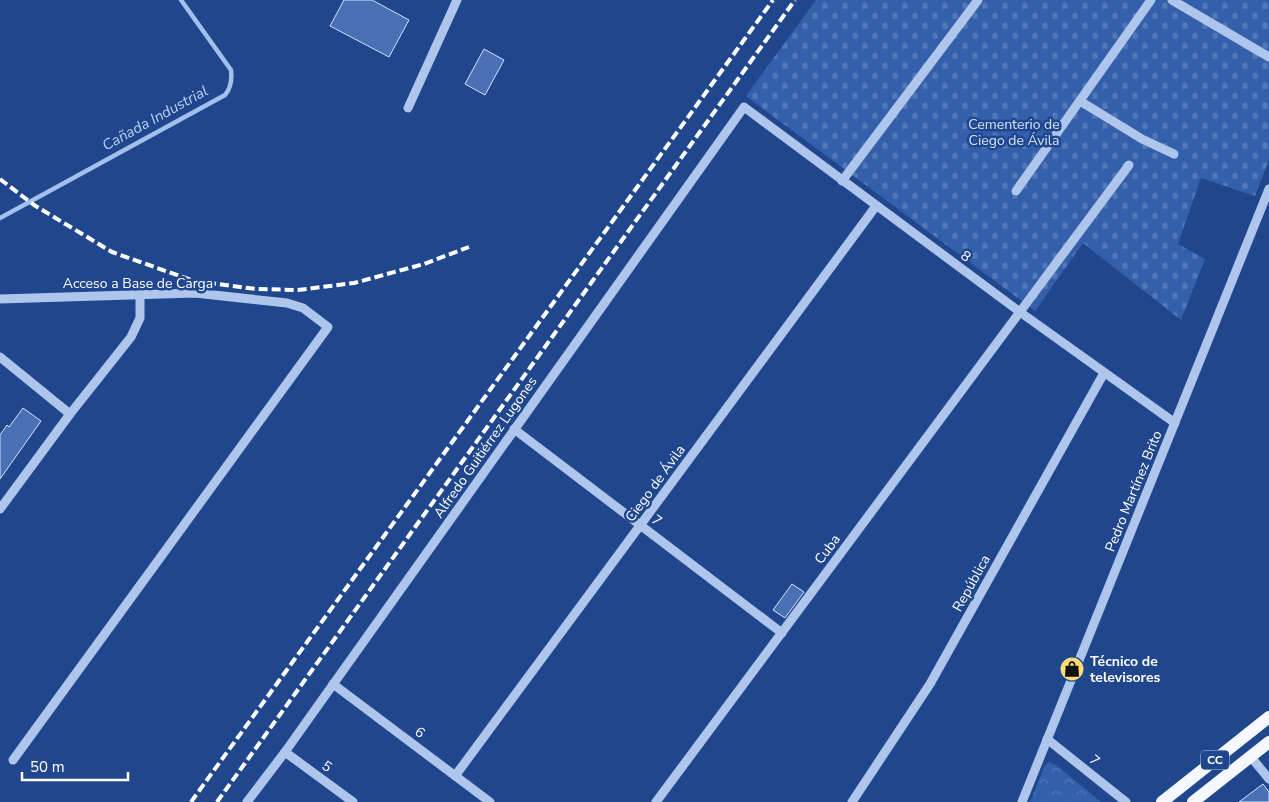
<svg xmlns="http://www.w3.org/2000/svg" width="1269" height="802" viewBox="0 0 1269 802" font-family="'Nunito Sans',sans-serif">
  <defs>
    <pattern id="cemetery-stones" width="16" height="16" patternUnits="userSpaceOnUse" patternTransform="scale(1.25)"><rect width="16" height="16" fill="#3460ab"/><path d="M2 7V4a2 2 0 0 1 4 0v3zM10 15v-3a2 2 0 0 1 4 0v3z" fill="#5278b8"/></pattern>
    <pattern id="park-crowns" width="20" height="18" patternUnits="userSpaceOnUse" patternTransform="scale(1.25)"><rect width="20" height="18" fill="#3460ab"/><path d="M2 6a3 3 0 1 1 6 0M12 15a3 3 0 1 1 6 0" fill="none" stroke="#5278b8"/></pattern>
  </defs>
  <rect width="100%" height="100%" fill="#20478e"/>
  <path fill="url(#cemetery-stones)" d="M 816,0 L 1269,0 L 1269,160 L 1255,196 L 1201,178 L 1178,244 L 1205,259 L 1181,320 L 1083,243 L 1035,311 L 746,96 Z"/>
  <path fill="url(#park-crowns)" d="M 1049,762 L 1056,765 L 1101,802 L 1030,802 L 1045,765 Z"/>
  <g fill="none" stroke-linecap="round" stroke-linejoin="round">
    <path stroke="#a3c0ed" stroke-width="4.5" d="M 0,218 L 225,95 C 231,88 232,79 231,70 L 181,0"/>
  </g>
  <g fill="#4970b5" stroke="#d4e2f9">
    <path d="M 344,0 L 372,0 L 409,20 L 389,57 L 330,26 Z"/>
    <path d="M 484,49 L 504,60 L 485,95 L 465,84 Z"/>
    <path d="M 23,408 L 41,421 L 0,479 L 0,435 L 7,425 L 9,427 Z"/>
    <path d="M 792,584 L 804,592 L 785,618 L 773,610 Z"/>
    <path d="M 1263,784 L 1269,792 L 1269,802 L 1239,802 Z"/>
  </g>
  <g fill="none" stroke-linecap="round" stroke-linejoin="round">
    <g stroke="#afc6ec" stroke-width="9">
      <path d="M 1172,0 L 1269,57"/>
      <path d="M 1080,101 L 1142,139 L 1174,154"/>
      <path d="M 408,108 L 457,0"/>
      <path d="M 842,181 L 978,0"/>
      <path d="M 1016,191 L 1151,0"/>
      <path d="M 0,299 L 195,293 L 287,303 L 303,308 L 328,327 L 13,760"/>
      <path d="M 0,357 L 70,414"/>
      <path d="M 514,429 L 782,633"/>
      <path d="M 0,509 L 70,414 L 131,337 L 140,318 L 140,294"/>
      <path d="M 333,684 L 490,802"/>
      <path d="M 1047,739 L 1126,802"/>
      <path d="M 285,752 L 353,802"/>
      <path d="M 1251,757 L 1269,779"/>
      <path d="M 455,776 L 876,206"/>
      <path d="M 247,802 L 285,752 L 744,107 L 1020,312 L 1175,423"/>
      <path d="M 656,802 L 1129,165"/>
      <path d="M 852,802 L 930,684 L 1104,373"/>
      <path d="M 1022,802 L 1269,189"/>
    </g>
    <g stroke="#f5f8ff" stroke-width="12">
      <path d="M 1162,802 L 1269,717"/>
      <path d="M 1193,802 L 1269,742"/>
    </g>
    <g stroke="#fff" stroke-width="4" stroke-dasharray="9 4" stroke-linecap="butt">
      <path d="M 0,179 L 34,205 L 112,252 L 194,281 L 256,289 L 298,290 L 354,283 L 424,264 L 469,247"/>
      <path d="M 191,802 L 773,0"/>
      <path d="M 217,802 L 795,0"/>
    </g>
  </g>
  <defs>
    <symbol id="shop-disc" viewBox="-11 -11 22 22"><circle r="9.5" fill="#f9dd70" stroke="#20478e"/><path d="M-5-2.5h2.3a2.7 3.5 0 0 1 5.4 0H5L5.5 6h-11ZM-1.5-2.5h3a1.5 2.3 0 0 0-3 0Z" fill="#111"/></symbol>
  </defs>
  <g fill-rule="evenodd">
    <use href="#shop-disc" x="1058" y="655" width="28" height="28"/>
  </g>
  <g text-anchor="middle" stroke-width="5" stroke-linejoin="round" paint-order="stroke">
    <rect fill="#20478e" stroke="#bcc8dd" stroke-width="1" x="1201" y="750.5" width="28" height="19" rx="4"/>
    <g font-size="12" font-weight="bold" fill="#fff">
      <text x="1215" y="764">CC</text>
    </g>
    <g font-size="14" fill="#d4e2f9" stroke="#20478e">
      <text x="1014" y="129">Cementerio de<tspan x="1014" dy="16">Ciego de Ávila</tspan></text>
    </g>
    <g font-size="14" fill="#fff" stroke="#20478e">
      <text transform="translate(966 256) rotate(36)" y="5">8</text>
      <text x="138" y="288">Acceso a Base de Carga</text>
      <text transform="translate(485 447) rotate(-55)" y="5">Alfredo Guitiérrez Lugones</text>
      <text transform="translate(655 483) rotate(-54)" y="5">Ciego de Ávila</text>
      <text transform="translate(1133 491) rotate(-68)" y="5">Pedro Martínez Brito</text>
      <text transform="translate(657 520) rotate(37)" y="5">7</text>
      <text transform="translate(827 549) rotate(-53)" y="5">Cuba</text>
      <text transform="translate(971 583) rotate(-61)" y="5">República</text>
      <text transform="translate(420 732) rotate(37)" y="5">6</text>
      <text transform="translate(1095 760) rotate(39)" y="5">7</text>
      <text transform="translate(327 766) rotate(37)" y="5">5</text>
    </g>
    <g font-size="14" font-weight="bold" fill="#fff" stroke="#20478e" text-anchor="start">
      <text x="1090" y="666">Técnico de<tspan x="1090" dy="16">televisores</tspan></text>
    </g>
    <g font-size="15" font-style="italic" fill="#bbd0f3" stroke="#20478e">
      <text transform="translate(155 118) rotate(-29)" y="5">Cañada Industrial</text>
    </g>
  </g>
  <path d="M22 772v8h106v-8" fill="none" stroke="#ffffff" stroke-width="2.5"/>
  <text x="30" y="772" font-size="15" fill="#ffffff" stroke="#20478e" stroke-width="4" paint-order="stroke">50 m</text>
</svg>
